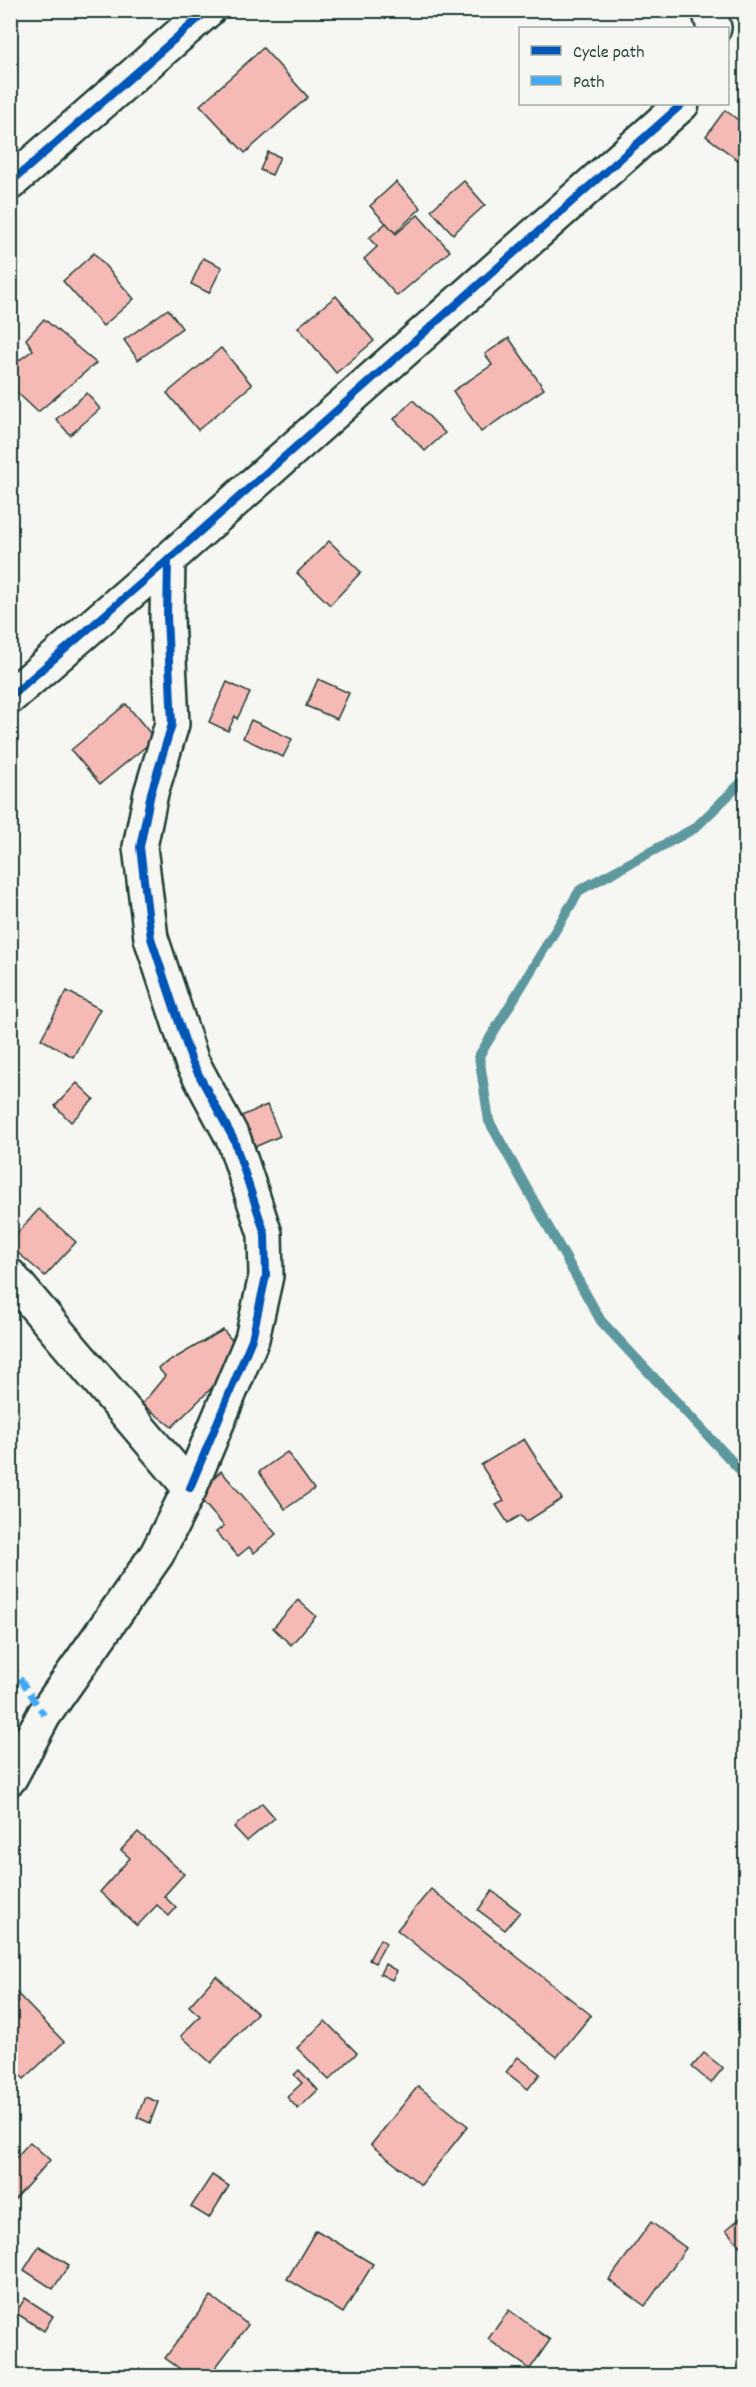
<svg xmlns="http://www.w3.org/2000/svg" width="756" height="2387" viewBox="0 0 756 2387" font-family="Dekko,sans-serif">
  <rect width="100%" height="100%" fill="#f6f6f2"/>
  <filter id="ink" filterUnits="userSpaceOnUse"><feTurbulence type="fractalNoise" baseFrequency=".0167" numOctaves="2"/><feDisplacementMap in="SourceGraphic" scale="12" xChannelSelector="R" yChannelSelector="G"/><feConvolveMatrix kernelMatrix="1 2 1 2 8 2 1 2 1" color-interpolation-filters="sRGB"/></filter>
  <g filter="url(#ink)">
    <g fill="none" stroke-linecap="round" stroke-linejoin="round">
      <path stroke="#5c989d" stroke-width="10" d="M 746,778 L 695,828 L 580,890 L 479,1056 L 489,1121 L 601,1321 L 741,1471 L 746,1481"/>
    </g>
    <g fill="#f6bab6" stroke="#1f3d34" stroke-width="1.5">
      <path d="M 263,48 L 308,97 L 245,153 L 200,105 Z"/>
      <path d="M 725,110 L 746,126 L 746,166 L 706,136 Z"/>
      <path d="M 268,152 L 280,157 L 272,175 L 260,170 Z"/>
      <path d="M 464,181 L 485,205 L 453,234 L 431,210 Z"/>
      <path d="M 396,182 L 421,208 L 395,233 L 370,206 Z"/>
      <path d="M 418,215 L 450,251 L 397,296 L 364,259 L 377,247 L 369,238 L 386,223 L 396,234 Z"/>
      <path d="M 94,253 L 134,299 L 103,326 L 63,281 Z"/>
      <path d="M 203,258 L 222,267 L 209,293 L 191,284 Z"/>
      <path d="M 336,296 L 374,341 L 336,373 L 298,327 Z"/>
      <path d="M 168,309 L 182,328 L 138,360 L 124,340 Z"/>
      <path d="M 44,319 L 96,363 L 38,412 L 10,386 L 10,367 L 33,350 L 26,339 Z"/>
      <path d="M 509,338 L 544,389 L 481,432 L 453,391 L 492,365 L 485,354 Z"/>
      <path d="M 221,348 L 252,385 L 198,430 L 167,393 Z"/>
      <path d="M 87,393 L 100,409 L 70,435 L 56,419 Z"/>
      <path d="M 413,400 L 445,433 L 425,451 L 394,419 Z"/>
      <path d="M 329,541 L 361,572 L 330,605 L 297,573 Z"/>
      <path d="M 318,679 L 349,693 L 337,719 L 306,706 Z"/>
      <path d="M 227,682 L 250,693 L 237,719 L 235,716 L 228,731 L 209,722 Z"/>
      <path d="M 126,704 L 155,739 L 100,784 L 71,750 Z"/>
      <path d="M 251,720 L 292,739 L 283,757 L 243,738 Z"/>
      <path d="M 67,991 L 100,1009 L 73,1057 L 41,1039 Z"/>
      <path d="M 77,1083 L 94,1099 L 71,1122 L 55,1106 Z"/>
      <path d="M 267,1105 L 280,1136 L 250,1149 L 237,1118 Z"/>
      <path d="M 39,1209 L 76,1242 L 45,1276 L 10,1246 L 10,1241 Z"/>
      <path d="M 223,1330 L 245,1355 L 172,1427 L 142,1404 L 165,1376 L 158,1368 Z"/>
      <path d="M 524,1439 L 562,1499 L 526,1522 L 521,1515 L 508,1523 L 496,1505 L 504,1501 L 481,1465 Z"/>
      <path d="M 287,1452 L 314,1489 L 285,1509 L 259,1472 Z"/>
      <path d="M 221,1471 L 276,1534 L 254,1553 L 249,1547 L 238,1556 L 216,1532 L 224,1526 L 196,1494 Z"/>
      <path d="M 298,1600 L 316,1616 L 291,1645 L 273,1628 Z"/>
      <path d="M 262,1803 L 275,1818 L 247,1841 L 234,1827 Z"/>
      <path d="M 138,1832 L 184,1874 L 164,1896 L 176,1908 L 169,1916 L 157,1905 L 137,1926 L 100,1892 L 130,1858 L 121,1850 Z"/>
      <path d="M 431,1889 L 591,2015 L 557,2057 L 397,1930 Z"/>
      <path d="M 492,1891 L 520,1912 L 505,1930 L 478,1910 Z"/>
      <path d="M 380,1939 L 386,1943 L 375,1963 L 369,1960 Z"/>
      <path d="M 385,1964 L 397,1971 L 392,1980 L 380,1974 Z"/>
      <path d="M 216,1976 L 257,2013 L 211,2063 L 181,2036 L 200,2016 L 189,2006 Z"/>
      <path d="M 10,1986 L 64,2042 L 24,2079 L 10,2065 Z"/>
      <path d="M 325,2021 L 357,2053 L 329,2080 L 297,2048 Z"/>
      <path d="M 704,2053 L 723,2068 L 711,2083 L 692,2067 Z"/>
      <path d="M 518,2057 L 540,2074 L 528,2089 L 506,2072 Z"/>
      <path d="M 299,2070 L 318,2090 L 298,2109 L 287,2097 L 302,2083 L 294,2075 Z"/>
      <path d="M 418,2086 L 468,2126 L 421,2185 L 371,2145 Z"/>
      <path d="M 145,2097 L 158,2102 L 150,2123 L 137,2117 Z"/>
      <path d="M 30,2142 L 50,2160 L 10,2205 L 10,2164 Z"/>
      <path d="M 212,2175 L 229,2186 L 209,2218 L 191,2207 Z"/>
      <path d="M 746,2213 L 746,2253 L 726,2230 Z"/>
      <path d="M 651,2222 L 686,2248 L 645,2306 L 609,2280 Z"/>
      <path d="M 316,2230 L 373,2264 L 343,2313 L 287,2279 Z"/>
      <path d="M 39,2246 L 69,2265 L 53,2289 L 24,2270 Z"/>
      <path d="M 211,2296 L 248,2325 L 209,2376 L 190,2376 L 165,2358 Z"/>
      <path d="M 25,2298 L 53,2316 L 44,2331 L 16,2313 Z"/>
      <path d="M 509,2310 L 550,2340 L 530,2369 L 488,2339 Z"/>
    </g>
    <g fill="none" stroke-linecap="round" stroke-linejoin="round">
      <defs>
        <g id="minor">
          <path d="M 709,10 L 714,28"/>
          <path d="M 10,183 L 208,10"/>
          <path d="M 168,560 L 167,617 L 172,724 L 151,793 L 140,847 L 151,938 L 192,1062 L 234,1140 L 265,1234 L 266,1276 L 252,1339 L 190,1488"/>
          <path d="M 10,697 L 168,560 L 682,104"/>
          <path d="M 10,1276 L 190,1488 L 157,1554 L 44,1715 L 10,1778"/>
        </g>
      </defs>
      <use href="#minor" stroke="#1f3d34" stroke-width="38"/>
      <use href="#minor" stroke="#f6f6f2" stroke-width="33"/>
      <path stroke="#3fa9f5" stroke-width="6" stroke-dasharray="12 6" stroke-linecap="butt" d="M 10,1663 L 44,1715"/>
      <defs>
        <g id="cycleway">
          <path d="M 10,183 L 208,10"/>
          <path d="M 168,560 L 167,617 L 172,724 L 151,793 L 140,847 L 151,938 L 192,1062 L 234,1140 L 265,1234 L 266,1276 L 252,1339 L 190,1488"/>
          <path d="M 10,697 L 168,560 L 682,104"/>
        </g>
      </defs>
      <use href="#cycleway" stroke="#f6f6f2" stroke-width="11"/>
      <use href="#cycleway" stroke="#0057b8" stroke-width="8"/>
    </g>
  </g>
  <rect width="756" height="2387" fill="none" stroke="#f6f6f2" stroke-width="36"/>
  <rect x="18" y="18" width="720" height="2351" fill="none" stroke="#1f3d34" stroke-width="2" filter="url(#ink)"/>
  <rect x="519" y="27" width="210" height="78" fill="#f6f6f2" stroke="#a0aca6" stroke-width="1.5"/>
  <rect x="531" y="46" width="30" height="9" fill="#0057b8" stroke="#a0aca6" stroke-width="1.5"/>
  <text x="573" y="57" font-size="18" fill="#1f3d34">Cycle path</text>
  <rect x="531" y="76" width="30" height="9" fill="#3fa9f5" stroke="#a0aca6" stroke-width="1.5"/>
  <text x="573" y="87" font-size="18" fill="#1f3d34">Path</text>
</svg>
